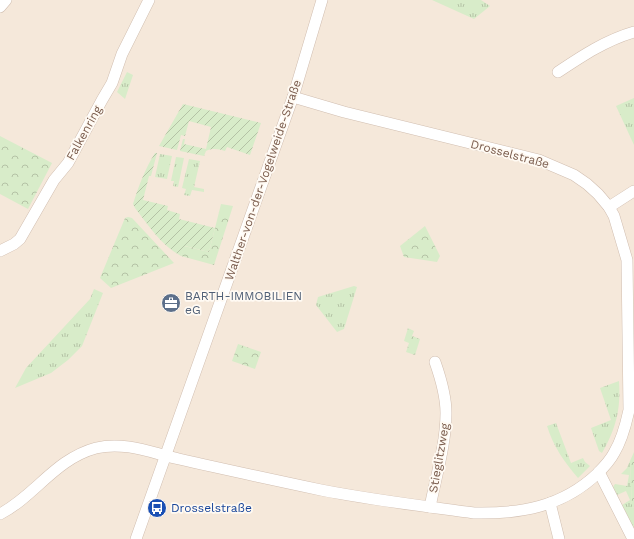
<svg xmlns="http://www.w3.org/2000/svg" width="634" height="539" viewBox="0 0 634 539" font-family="'Work Sans',sans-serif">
  <defs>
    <pattern id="grass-tufts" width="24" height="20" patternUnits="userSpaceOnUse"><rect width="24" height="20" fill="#d8ecc9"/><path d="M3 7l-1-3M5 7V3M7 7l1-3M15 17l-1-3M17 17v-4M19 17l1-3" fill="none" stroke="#b4c2a5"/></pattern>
    <pattern id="forest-crowns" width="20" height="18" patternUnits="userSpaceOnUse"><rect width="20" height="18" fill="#d8ecc9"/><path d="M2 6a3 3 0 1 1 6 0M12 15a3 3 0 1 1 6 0" fill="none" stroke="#b4c2a5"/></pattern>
    <pattern id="garden-furrows" width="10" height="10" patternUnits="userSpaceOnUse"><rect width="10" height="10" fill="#d8ecc9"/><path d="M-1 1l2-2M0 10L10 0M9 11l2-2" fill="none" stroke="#b4c2a5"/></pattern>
  </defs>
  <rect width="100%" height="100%" fill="#fdf6ec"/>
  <rect fill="#f5e8da" x="0" y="0" width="634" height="539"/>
  <g fill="url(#grass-tufts)">
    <path d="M 432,0 L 481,0 L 490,6 L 474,19 Z"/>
    <path d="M 127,72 L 133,75 L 125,99 L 117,92 Z"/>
    <path d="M 634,98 L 634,145 L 616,106 Z"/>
    <path d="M 160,154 L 172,156 L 167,179 L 155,177 Z"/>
    <path d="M 176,157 L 184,158 L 178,187 L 173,186 L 174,181 L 171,181 Z"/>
    <path d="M 189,159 L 200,161 L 194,187 L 204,189 L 204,192 L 192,190 L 190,196 L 184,195 L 186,189 L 182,188 Z"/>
    <path d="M 354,286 L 357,287 L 344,329 L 337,332 L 316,305 L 318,297 Z"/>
    <path d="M 94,289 L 103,293 L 82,346 L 68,360 L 51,373 L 15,388 L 26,368 L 90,299 Z"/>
    <path d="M 619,381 C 621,409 616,429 602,453 L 599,451 L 591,428 L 611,420 L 600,388 Z"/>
    <path d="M 556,423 L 571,463 L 583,458 L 585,462 L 590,466 L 578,478 C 565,463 553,446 547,426 Z"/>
    <path d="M 630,461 L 632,507 L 634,508 L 634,529 L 622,505 L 630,500 L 626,491 L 617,495 L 613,487 L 615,484 L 627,486 L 629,475 L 621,474 L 627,468 Z"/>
  </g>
  <g fill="url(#forest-crowns)">
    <path d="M 0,136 L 52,163 L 28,209 L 0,194 Z"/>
    <path d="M 221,204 L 233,206 L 214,265 L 181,256 L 184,246 L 209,252 Z"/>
    <path d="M 128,217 L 132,218 L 174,263 L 111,288 L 100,278 L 125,218 Z"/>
    <path d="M 425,226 L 440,256 L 437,262 L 404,257 L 400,246 Z"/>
    <path d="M 408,328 L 414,331 L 412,336 L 420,339 L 415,355 L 406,352 L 409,343 L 404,341 Z"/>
    <path d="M 238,344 L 261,352 L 255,369 L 232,361 Z"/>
    <path d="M 634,452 L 634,508 L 632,507 L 630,461 Z"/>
  </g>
  <g fill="url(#garden-furrows)">
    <path d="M 183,104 L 261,123 L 250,155 L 227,147 L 225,151 C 219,149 212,148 206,151 L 204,156 L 180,151 L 183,139 L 185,139 L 184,144 L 206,149 L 211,127 L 189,121 L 185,136 L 181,135 L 177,150 L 159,146 Z"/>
    <path d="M 155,153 L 157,153 L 151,176 L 149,176 L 143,200 L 168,206 L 167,210 L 180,214 L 179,219 L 215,228 L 209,252 L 185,246 L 181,256 C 162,246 148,225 135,208 L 133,204 C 139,185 145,169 155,153 Z"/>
  </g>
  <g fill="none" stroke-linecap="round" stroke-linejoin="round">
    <defs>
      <g id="street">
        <path d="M 0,7 L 6,0"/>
        <path d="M 558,72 C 582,56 606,40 634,32"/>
        <path d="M 609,207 L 634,191"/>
        <path d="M 0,251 L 14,244 L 20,239 L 54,180 L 68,163 L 102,100 L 112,83 L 122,54 L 149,0"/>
        <path d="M 599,472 L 633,539"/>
        <path d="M 550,503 L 559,539"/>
        <path d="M 430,507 C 436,476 446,444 446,413 C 446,396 441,379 435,362"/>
        <path d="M 0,514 C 35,496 55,459 96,448 C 125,441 152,453 179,459 C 227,470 274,480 321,490 C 372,500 423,506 474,513 C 520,514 562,507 597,474 C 603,468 610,461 614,453 C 622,440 626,424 629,410 L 627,260 L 614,216 L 609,207 L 598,194 L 587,184 L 574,175 L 539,160 L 344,112 L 293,97"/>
        <path d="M 136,539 L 294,94 L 322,0"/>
      </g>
    </defs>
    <use href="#street" stroke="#d1beb0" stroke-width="12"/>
    <use href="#street" stroke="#fff" stroke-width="11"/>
  </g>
  <defs>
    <symbol id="office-disc" viewBox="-11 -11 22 22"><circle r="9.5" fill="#5c6f8a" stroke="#fffaf3"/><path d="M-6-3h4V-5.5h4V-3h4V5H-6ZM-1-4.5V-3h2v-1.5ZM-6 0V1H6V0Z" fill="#fff"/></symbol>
    <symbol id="bus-disc" viewBox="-11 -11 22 22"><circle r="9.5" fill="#1a4fb4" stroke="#fffaf3"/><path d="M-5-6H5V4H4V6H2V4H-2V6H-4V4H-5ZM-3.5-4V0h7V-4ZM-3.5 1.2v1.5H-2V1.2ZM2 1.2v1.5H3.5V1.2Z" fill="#fff"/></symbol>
  </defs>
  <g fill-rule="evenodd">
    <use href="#office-disc" x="160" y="292" width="22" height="22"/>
    <use href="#bus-disc" x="146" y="497" width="22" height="22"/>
  </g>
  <g text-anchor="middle" stroke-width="3.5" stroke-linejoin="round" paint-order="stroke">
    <g font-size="12" fill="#7a5c4d" stroke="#fffaf3">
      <text transform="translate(84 133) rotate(-61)" y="4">Falkenring</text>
      <text transform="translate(510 154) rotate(15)" y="4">Drosselstraße</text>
      <text transform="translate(263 180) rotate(-71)" y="4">Walther-von-der-Vogelweide-Straße</text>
      <text transform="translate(439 458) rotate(-80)" y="4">Stieglitzweg</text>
    </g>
    <g font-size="12" fill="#4e5e75" stroke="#fffaf3" text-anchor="start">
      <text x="185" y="300">BARTH-IMMOBILIEN<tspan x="185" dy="14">eG</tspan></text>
    </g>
    <g font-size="12" fill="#164399" stroke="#fffaf3" text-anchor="start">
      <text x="171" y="512">Drosselstraße</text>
    </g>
  </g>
</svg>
